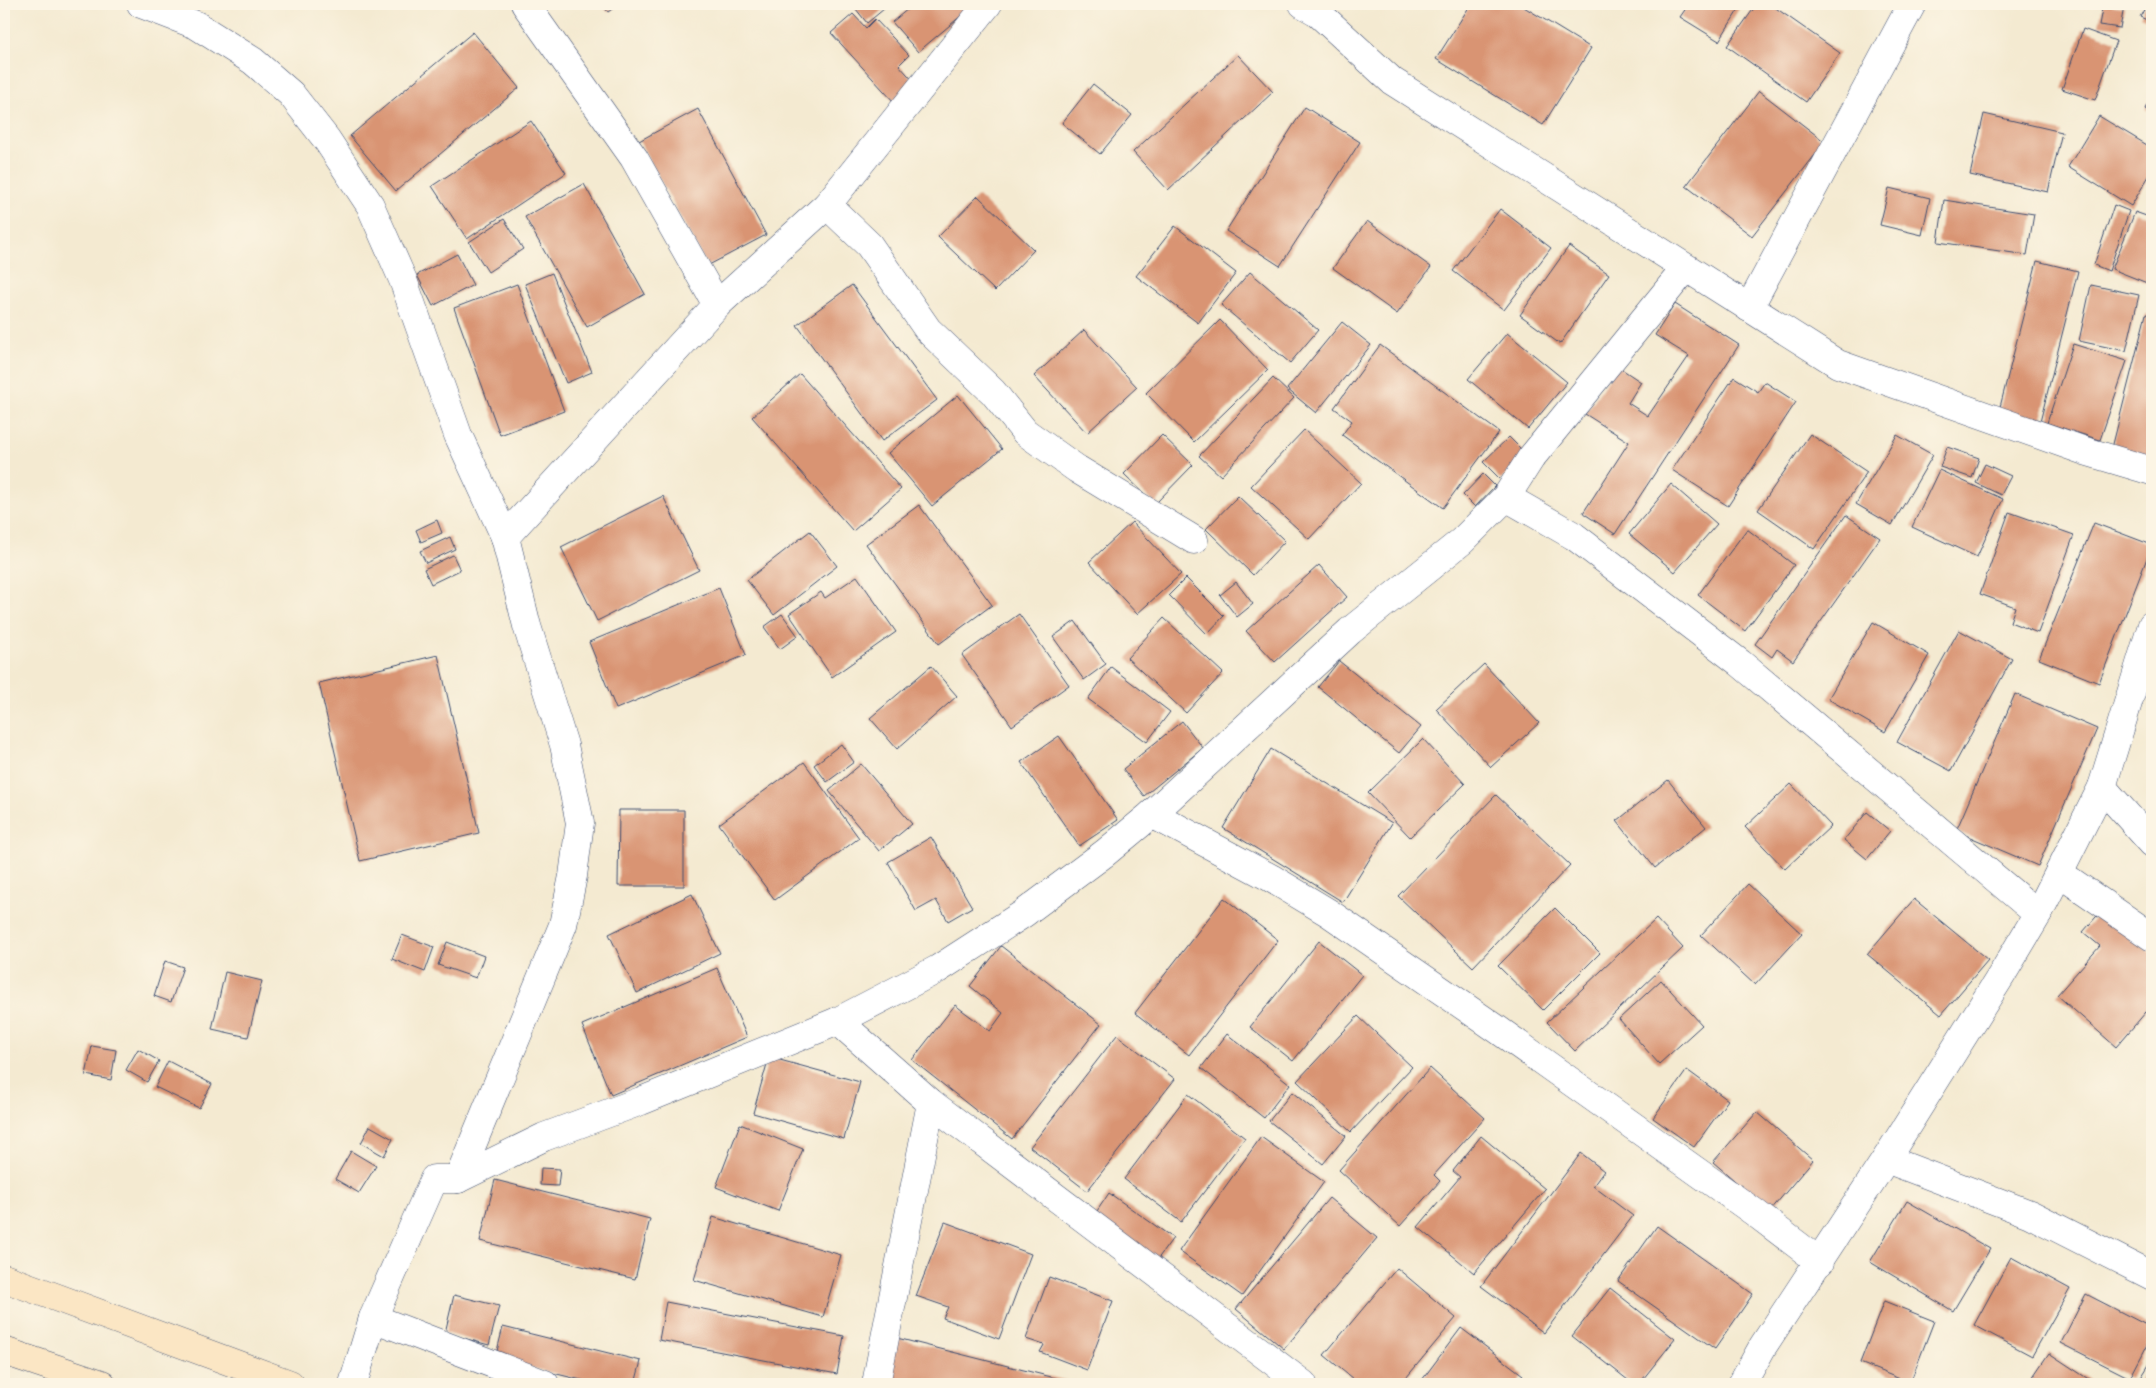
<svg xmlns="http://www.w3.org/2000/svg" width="2156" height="1388" viewBox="0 0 2156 1388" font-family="'IM FELL English',serif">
  <rect width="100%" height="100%" fill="#fcf5e5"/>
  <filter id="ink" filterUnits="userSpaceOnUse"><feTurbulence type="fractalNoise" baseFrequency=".02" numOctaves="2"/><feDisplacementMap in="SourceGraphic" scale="10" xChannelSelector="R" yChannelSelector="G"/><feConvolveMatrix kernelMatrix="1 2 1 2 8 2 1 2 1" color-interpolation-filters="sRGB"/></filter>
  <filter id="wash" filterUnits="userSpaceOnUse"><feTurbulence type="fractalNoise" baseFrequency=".0096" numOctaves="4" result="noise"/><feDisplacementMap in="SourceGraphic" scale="20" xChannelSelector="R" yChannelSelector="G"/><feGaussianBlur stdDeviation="1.12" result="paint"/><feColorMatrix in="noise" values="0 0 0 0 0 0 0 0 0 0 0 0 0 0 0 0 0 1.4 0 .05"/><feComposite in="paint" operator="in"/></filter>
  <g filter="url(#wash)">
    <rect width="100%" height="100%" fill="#f4ead1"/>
    <g id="blocks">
      <g fill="#d99473">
        <path d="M 602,4 L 619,4 L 608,12 Z"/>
        <path d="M 852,4 L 890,4 L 867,23 Z"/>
        <path d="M 914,4 L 975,4 L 918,52 L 892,22 Z"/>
        <path d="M 1471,4 L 1519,4 L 1591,48 L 1543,125 L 1436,59 Z"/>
        <path d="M 1689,4 L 1742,4 L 1719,41 L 1680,17 Z"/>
        <path d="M 1757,4 L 1770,4 L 1840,53 L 1806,102 L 1727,46 Z"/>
        <path d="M 2103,4 L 2124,7 L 2120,28 L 2099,25 Z"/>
        <path d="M 2147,4 L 2152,4 L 2152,22 L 2140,17 Z"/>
        <path d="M 853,14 L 866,28 L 875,19 L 909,55 L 899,65 L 915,83 L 894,102 L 831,33 Z"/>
        <path d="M 2083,29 L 2116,41 L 2095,100 L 2062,89 Z"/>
        <path d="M 473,32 L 519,88 L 396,191 L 350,136 Z"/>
        <path d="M 1238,55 L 1273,92 L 1168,190 L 1133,152 Z"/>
        <path d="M 1093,84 L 1132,115 L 1100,154 L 1062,123 Z"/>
        <path d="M 1759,91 L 1825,142 L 1752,236 L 1686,186 Z"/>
        <path d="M 2152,95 L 2152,113 L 2145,109 Z"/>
        <path d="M 1305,107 L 1360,142 L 1280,266 L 1226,231 Z"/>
        <path d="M 698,109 L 766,235 L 707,266 L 639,141 Z"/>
        <path d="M 1984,114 L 2062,132 L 2048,192 L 1970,175 Z"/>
        <path d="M 2099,116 L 2152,148 L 2152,171 L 2131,206 L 2068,167 Z"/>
        <path d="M 531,121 L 566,173 L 467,239 L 432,186 Z"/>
        <path d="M 584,184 L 645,294 L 587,327 L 525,217 Z"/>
        <path d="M 1889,188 L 1930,198 L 1922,235 L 1880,225 Z"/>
        <path d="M 978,196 L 1034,250 L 995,291 L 938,237 Z"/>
        <path d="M 1944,200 L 2034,214 L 2027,255 L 1938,242 Z"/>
        <path d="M 2114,205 L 2129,211 L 2109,271 L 2094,265 Z"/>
        <path d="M 1500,209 L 1551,248 L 1504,310 L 1453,271 Z"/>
        <path d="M 2135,212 L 2152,218 L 2152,285 L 2112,269 Z"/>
        <path d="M 504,219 L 523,249 L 488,272 L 469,242 Z"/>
        <path d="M 1367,221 L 1431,267 L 1397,314 L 1333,268 Z"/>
        <path d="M 1175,226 L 1236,273 L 1198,323 L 1136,276 Z"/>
        <path d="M 1569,246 L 1609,274 L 1560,344 L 1520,315 Z"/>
        <path d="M 457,254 L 473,285 L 433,306 L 417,275 Z"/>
        <path d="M 2037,261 L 2078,271 L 2040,422 L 1999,411 Z"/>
        <path d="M 1250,272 L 1318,330 L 1290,363 L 1221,305 Z"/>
        <path d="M 552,273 L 592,372 L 566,383 L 525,284 Z"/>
        <path d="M 517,284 L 564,411 L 500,435 L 454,308 Z"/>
        <path d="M 852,285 L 937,400 L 882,441 L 797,325 Z"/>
        <path d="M 2091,285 L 2139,295 L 2126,351 L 2079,341 Z"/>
        <path d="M 1675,304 L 1739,345 L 1615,534 L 1583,513 L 1629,442 L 1585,414 L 1617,366 L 1641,382 L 1628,403 L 1648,416 L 1689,356 L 1655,335 Z"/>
        <path d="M 2146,314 L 2152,315 L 2152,458 L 2112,448 Z"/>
        <path d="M 1220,320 L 1268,370 L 1194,442 L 1146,393 Z"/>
        <path d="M 1342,322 L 1371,345 L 1316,413 L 1287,389 Z"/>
        <path d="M 1084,330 L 1137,387 L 1087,433 L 1034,376 Z"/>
        <path d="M 1507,333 L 1567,382 L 1528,429 L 1468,379 Z"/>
        <path d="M 2073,344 L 2127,361 L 2100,440 L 2047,423 Z"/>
        <path d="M 1380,345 L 1499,432 L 1443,508 L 1342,435 L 1352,421 L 1334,408 Z"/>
        <path d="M 800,374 L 901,489 L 853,531 L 752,417 Z"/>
        <path d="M 1734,377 L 1758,392 L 1765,382 L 1796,402 L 1728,506 L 1672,470 Z"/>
        <path d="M 1273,378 L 1294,398 L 1221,476 L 1199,456 Z"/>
        <path d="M 958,395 L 1002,449 L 932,506 L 888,453 Z"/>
        <path d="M 1304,430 L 1361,483 L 1309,539 L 1251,486 Z"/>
        <path d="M 1810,434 L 1867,472 L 1814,549 L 1758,510 Z"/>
        <path d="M 1162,435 L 1193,465 L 1155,504 L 1124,474 Z"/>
        <path d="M 1897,435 L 1933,455 L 1892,525 L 1856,504 Z"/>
        <path d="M 1509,437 L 1527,455 L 1501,480 L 1483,462 Z"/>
        <path d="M 1947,447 L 1979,458 L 1972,478 L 1940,467 Z"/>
        <path d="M 1985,464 L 2011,476 L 2001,495 L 1976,483 Z"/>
        <path d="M 1939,470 L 2003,499 L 1977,557 L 1912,527 Z"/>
        <path d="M 1483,474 L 1495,486 L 1475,507 L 1463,495 Z"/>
        <path d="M 1671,484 L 1717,524 L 1675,572 L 1629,534 Z"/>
        <path d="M 663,496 L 699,570 L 597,621 L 561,547 Z"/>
        <path d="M 1238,496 L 1285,541 L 1253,575 L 1206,529 Z"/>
        <path d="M 919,505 L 992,605 L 939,644 L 866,544 Z"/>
        <path d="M 2009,512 L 2074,535 L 2038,633 L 2010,622 L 2015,607 L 1980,594 Z"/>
        <path d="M 1846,515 L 1880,538 L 1793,661 L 1777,649 L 1772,657 L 1755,644 Z"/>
        <path d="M 437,520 L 442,533 L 421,542 L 416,530 Z"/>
        <path d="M 1132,522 L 1181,574 L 1137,614 L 1089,562 Z"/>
        <path d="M 2094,523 L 2152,545 L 2099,683 L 2039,659 Z"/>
        <path d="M 1747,529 L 1794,565 L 1745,631 L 1698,595 Z"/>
        <path d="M 810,531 L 837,566 L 774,615 L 747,580 Z"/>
        <path d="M 450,537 L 455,549 L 426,563 L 420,551 Z"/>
        <path d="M 453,555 L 460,570 L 431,584 L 424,569 Z"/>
        <path d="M 1319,565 L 1347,597 L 1275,662 L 1246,631 Z"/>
        <path d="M 857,576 L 896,632 L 832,677 L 789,614 L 821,592 L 825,598 Z"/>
        <path d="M 1186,578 L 1224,616 L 1207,634 L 1169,595 Z"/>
        <path d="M 1236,582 L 1253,604 L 1237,617 L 1220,595 Z"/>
        <path d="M 719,588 L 746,655 L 616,709 L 589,642 Z"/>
        <path d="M 782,614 L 798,636 L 780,649 L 764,627 Z"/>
        <path d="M 1019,614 L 1069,685 L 1012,726 L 962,655 Z"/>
        <path d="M 1164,618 L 1223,673 L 1186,713 L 1127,658 Z"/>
        <path d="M 1075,621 L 1106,664 L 1084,680 L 1053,637 Z"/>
        <path d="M 1873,622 L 1929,655 L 1885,732 L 1828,699 Z"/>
        <path d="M 1959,630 L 2012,659 L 1951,771 L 1897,742 Z"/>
        <path d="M 438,655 L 479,833 L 360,861 L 319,683 Z"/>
        <path d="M 1339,661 L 1421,727 L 1399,753 L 1318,687 Z"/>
        <path d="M 1484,664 L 1539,723 L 1491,767 L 1436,709 Z"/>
        <path d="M 931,666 L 957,696 L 897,749 L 870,718 Z"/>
        <path d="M 1111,667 L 1170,712 L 1147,742 L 1088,699 Z"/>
        <path d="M 2015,694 L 2097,729 L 2038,866 L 1956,831 Z"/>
        <path d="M 1182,721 L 1203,748 L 1144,796 L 1123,769 Z"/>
        <path d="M 1059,736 L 1118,820 L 1079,846 L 1021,762 Z"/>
        <path d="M 1423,739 L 1465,784 L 1410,837 L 1368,793 Z"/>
        <path d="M 841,744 L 854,762 L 827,782 L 814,765 Z"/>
        <path d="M 1271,749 L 1392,823 L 1343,902 L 1223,828 Z"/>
        <path d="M 804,762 L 859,838 L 775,900 L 719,824 Z"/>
        <path d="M 861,764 L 912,824 L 879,851 L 829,791 Z"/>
        <path d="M 1668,780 L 1706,827 L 1655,868 L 1617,821 Z"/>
        <path d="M 1791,784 L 1831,826 L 1785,869 L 1745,827 Z"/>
        <path d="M 1496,795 L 1570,865 L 1473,967 L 1398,896 Z"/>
        <path d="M 619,810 L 684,810 L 684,886 L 618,886 Z"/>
        <path d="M 1867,812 L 1890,831 L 1867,859 L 1844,840 Z"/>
        <path d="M 931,837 L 972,907 L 948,921 L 936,900 L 916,911 L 888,862 Z"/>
        <path d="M 1748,884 L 1802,934 L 1755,985 L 1701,935 Z"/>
        <path d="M 692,894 L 720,953 L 637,993 L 609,934 Z"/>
        <path d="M 1224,898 L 1278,940 L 1189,1055 L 1135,1013 Z"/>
        <path d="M 1914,899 L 1988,960 L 1941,1015 L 1867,954 Z"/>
        <path d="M 1555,908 L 1600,953 L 1543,1010 L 1498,966 Z"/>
        <path d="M 2102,910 L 2152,954 L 2152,1005 L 2116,1047 L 2057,995 L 2100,946 L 2083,932 Z"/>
        <path d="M 1656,919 L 1683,948 L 1575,1051 L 1547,1022 Z"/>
        <path d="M 402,935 L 434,947 L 425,972 L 392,959 Z"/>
        <path d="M 1319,941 L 1362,975 L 1293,1061 L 1250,1027 Z"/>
        <path d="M 447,942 L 484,956 L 476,978 L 438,965 Z"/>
        <path d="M 1001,946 L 1101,1024 L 1012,1139 L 912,1060 L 955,1005 L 990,1031 L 1003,1013 L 970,986 Z"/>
        <path d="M 165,961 L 183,967 L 171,1002 L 154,996 Z"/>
        <path d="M 717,968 L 747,1037 L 611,1095 L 582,1025 Z"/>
        <path d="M 225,972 L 262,981 L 248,1037 L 212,1029 Z"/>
        <path d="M 1661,980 L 1702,1025 L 1659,1064 L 1619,1019 Z"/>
        <path d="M 1358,1016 L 1412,1067 L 1351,1132 L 1297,1081 Z"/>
        <path d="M 1227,1034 L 1290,1084 L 1264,1118 L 1201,1068 Z"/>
        <path d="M 1117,1035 L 1175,1079 L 1087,1191 L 1030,1147 Z"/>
        <path d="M 92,1046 L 116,1050 L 111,1080 L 86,1075 Z"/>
        <path d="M 138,1049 L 159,1061 L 147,1082 L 126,1070 Z"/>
        <path d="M 769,1057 L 860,1082 L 844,1139 L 753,1113 Z"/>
        <path d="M 168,1061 L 212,1084 L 199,1108 L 155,1087 Z"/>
        <path d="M 1430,1068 L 1485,1118 L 1434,1175 L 1440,1181 L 1400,1226 L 1339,1170 Z"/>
        <path d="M 1687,1070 L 1728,1100 L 1694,1147 L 1653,1118 Z"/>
        <path d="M 1292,1092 L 1346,1136 L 1323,1164 L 1269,1121 Z"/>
        <path d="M 1188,1094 L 1245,1138 L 1181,1222 L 1124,1179 Z"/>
        <path d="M 1757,1112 L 1813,1160 L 1770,1211 L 1713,1162 Z"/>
        <path d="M 740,1124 L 803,1149 L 778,1211 L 716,1187 Z"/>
        <path d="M 370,1126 L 393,1139 L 384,1156 L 361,1143 Z"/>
        <path d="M 1481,1136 L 1545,1189 L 1474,1273 L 1418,1227 L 1460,1177 L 1453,1171 Z"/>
        <path d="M 1261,1137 L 1324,1182 L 1242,1296 L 1179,1251 Z"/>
        <path d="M 351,1151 L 376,1166 L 359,1193 L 335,1179 Z"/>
        <path d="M 1581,1153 L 1604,1171 L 1593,1186 L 1633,1216 L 1544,1333 L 1481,1286 Z"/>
        <path d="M 541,1168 L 560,1169 L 558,1186 L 540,1185 Z"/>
        <path d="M 495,1180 L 650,1219 L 635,1279 L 480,1241 Z"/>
        <path d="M 1109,1193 L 1173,1238 L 1157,1260 L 1093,1217 Z"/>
        <path d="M 1329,1198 L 1377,1238 L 1284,1349 L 1236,1309 Z"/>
        <path d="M 1907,1201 L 1990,1249 L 1953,1311 L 1870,1262 Z"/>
        <path d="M 713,1217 L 841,1255 L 823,1317 L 694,1280 Z"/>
        <path d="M 945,1222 L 1031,1254 L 999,1339 L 943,1318 L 948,1307 L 916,1296 Z"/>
        <path d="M 1657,1226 L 1753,1294 L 1715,1349 L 1618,1281 Z"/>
        <path d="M 2011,1257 L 2070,1289 L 2032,1356 L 1974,1325 Z"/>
        <path d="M 1397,1268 L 1456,1318 L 1401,1384 L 1359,1384 L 1324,1355 Z"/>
        <path d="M 1049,1277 L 1113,1301 L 1087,1370 L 1040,1352 L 1044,1345 L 1026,1339 Z"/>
        <path d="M 1610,1288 L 1675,1339 L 1639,1384 L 1633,1384 L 1572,1336 Z"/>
        <path d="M 2086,1294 L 2152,1328 L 2152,1336 L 2130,1378 L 2061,1343 Z"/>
        <path d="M 454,1295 L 499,1306 L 489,1345 L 445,1333 Z"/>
        <path d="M 1884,1301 L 1934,1321 L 1910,1383 L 1860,1363 Z"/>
        <path d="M 666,1302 L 844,1336 L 837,1374 L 659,1340 Z"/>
        <path d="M 503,1327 L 641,1361 L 635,1384 L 598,1384 L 495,1359 Z"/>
        <path d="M 1461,1328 L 1523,1375 L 1516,1384 L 1419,1384 Z"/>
        <path d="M 893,1337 L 1079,1384 L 916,1384 L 883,1376 Z"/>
        <path d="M 2049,1353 L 2096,1384 L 2028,1384 Z"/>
        <path d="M 2152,1360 L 2152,1384 L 2137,1384 Z"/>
      </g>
    </g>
  </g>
  <g filter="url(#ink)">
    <use href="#blocks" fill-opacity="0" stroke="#3c4b6f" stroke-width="1"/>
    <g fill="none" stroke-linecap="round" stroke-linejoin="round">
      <defs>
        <g id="minor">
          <path d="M 141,4 L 196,25 L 253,61 L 291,94 L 327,140 L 370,205 L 403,280 L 458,435 L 505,537 L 527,626 L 564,745 L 580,823 L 573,876 L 563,925 L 458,1179"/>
          <path d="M 525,4 L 634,158 L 717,305"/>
          <path d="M 1303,4 L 1317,12 L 1392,81 L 1838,364 L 2085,451 L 2152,471"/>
          <path d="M 827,205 L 869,245 L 928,330 L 993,392 L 1025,432 L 1077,469 L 1194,540"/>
          <path d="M 1749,308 L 1912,4"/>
          <path d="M 1506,497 L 1574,536 L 1740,663 L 2038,914"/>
          <path d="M 505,537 L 717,305 L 827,205 L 988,4"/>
          <path d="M 2102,787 L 2152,843"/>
          <path d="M 1152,814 L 1271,878 L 1329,913 L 1497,1029 L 1754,1212 L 1820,1262"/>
          <path d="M 2059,873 L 2152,937"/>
          <path d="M 838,1021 L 931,1103 L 1303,1384"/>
          <path d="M 1886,1159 L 2030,1214 L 2152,1276"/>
          <path d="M 373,1318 L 545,1384"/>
          <path d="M 353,1384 L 373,1318 L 434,1179 L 458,1179 L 544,1137 L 641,1101 L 838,1021 L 938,969 L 1023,914 L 1105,853 L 1152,814 L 1350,631 L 1462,541 L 1506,497 L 1531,458 L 1685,269"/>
          <path d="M 876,1384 L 931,1103"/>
          <path d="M 1742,1384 L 1763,1346 L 1886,1159 L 2001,976 L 2038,914 L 2102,787 L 2152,625"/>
        </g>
        <g id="secondary">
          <path d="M 4,1278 L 290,1384"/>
          <path d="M 4,1351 L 102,1384"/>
        </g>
      </defs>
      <use href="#minor" stroke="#3c4b6f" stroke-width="29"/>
      <use href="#secondary" stroke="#3c4b6f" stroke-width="29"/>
      <use href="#minor" stroke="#fff" stroke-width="28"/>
      <use href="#secondary" stroke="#fbe6c4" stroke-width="28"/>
    </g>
  </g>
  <rect width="2156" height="1388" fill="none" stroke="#fcf5e5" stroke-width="20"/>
</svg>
